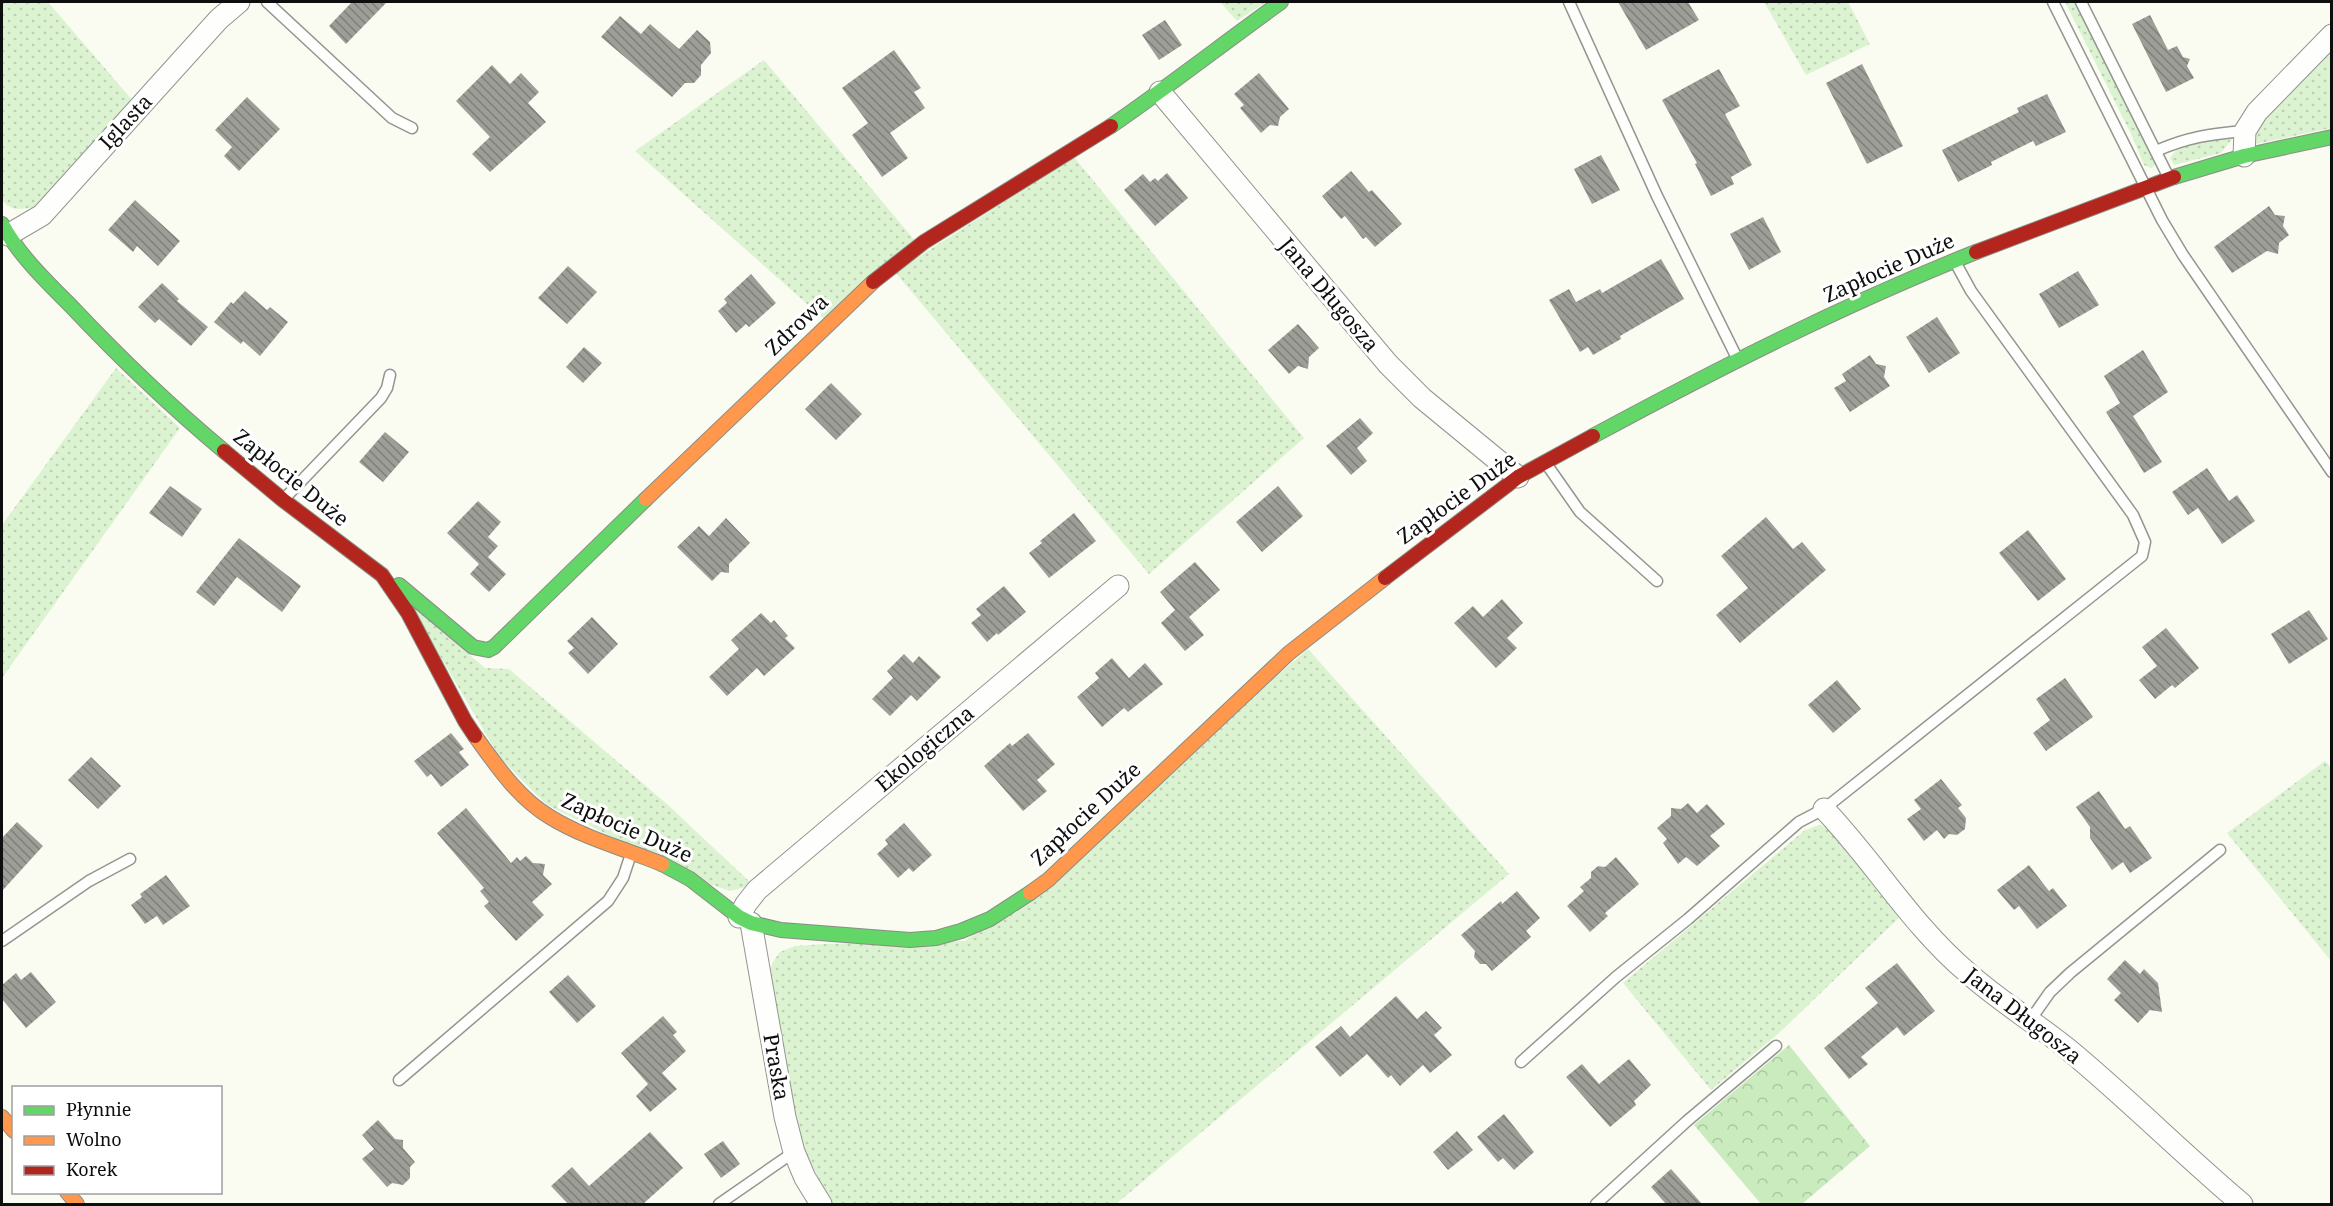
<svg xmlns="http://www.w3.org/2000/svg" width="2333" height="1206" viewBox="0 0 2333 1206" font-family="'Noto Serif',serif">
  <defs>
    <pattern id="grass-dots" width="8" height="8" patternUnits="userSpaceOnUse" patternTransform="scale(1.5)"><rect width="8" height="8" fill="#dcf3d1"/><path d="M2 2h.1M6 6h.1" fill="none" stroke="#bccfb2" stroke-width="1.8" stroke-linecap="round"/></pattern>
    <pattern id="forest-crowns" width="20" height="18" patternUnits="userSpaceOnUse" patternTransform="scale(1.5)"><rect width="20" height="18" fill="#c9ebbe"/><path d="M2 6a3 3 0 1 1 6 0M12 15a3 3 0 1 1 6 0" fill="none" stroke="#abc8a2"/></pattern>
    <pattern id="building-back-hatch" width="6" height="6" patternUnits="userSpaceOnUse" patternTransform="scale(1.5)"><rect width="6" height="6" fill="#9e9e98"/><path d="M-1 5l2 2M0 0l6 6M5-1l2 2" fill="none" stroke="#7f7f7a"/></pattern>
  </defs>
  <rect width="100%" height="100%" fill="#fafcf2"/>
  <g fill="url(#grass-dots)">
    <path d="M 2,2 L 48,2 L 133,101 L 35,207 C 22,209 11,212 2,200 Z"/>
    <path d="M 1220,2 L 1266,2 L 1237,21 Z"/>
    <path d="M 1764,2 L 1848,2 L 1870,44 L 1806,75 Z"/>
    <path d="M 2065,2 L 2074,2 L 2155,162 L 2154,167 L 2151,168 L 2144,165 L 2132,136 Z"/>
    <path d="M 2331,47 L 2331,128 L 2256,144 L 2256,130 L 2263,114 Z"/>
    <path d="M 764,60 L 916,242 L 824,319 L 635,151 Z"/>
    <path d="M 2233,138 L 2221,153 L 2174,165 L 2170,158 C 2182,138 2213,139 2233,138 Z"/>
    <path d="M 1074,157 L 1304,438 L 1149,574 L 895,272 Z"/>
    <path d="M 116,368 L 180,428 L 2,678 L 2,525 Z"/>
    <path d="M 409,603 L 485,668 L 509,669 L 667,804 L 753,885 L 730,891 L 709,884 L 547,805 L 500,758 Z"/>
    <path d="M 1308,649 L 1509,874 L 1116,1204 L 831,1204 L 802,1145 L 793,1114 L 768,975 L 773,962 L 780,952 L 795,946 L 825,944 L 965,941 Z"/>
    <path d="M 2325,761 L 2332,769 L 2331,961 L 2227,833 Z"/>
    <path d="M 1819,825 L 1835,830 L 1904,913 L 1779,1033 L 1711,1090 L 1623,983 L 1805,830 Z"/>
  </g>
  <path fill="url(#forest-crowns)" d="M 1789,1045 L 1870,1146 L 1802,1204 L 1761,1204 L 1694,1125 Z"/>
  <g fill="url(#building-back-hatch)">
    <path d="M 352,2 L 387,2 L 346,44 L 329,26 Z"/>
    <path d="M 1618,2 L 1688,2 L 1699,20 L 1646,50 Z"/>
    <path d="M 2150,15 L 2168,50 L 2177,46 L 2183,57 L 2190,59 L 2187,66 L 2194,78 L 2166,92 L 2132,24 Z"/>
    <path d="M 620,16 L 641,34 L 650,24 L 679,49 L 697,30 L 710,42 L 711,53 L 701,65 L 701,75 L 694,83 L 685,83 L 672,97 L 601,37 Z"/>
    <path d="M 1165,20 L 1182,45 L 1159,60 L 1142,35 Z"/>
    <path d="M 894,50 L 921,88 L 914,92 L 925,108 L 890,133 L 908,158 L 882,177 L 852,135 L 868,123 L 842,88 Z"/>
    <path d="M 1862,64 L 1903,146 L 1867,164 L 1826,83 Z"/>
    <path d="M 492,65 L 510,84 L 521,73 L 539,92 L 528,103 L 546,122 L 490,172 L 472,154 L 490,137 L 456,101 Z"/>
    <path d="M 1719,69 L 1740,106 L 1725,114 L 1752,165 L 1731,177 L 1734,184 L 1711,196 L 1695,164 L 1697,163 L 1662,100 Z"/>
    <path d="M 1259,73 L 1289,109 L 1280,117 L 1278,126 L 1270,125 L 1261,133 L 1240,108 L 1244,105 L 1234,94 Z"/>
    <path d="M 2047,94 L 2066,132 L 2036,146 L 2033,141 L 1991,162 L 1992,165 L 1958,182 L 1942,150 L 2019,112 L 2017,108 Z"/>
    <path d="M 247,97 L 280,129 L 239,171 L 224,156 L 232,147 L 215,130 Z"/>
    <path d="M 1601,155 L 1620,190 L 1592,204 L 1574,169 Z"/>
    <path d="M 1351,171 L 1369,192 L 1372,190 L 1402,224 L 1375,247 L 1366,237 L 1363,239 L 1345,216 L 1341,219 L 1322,196 Z"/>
    <path d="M 1167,173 L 1188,198 L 1155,226 L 1124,190 L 1143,174 L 1150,182 L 1155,178 L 1158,181 Z"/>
    <path d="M 135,200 L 180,241 L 158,266 L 137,246 L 133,252 L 108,230 Z"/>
    <path d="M 2269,206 L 2275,215 L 2285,216 L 2283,226 L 2289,235 L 2279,243 L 2278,254 L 2267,251 L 2232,273 L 2214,247 Z"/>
    <path d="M 1763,217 L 1781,252 L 1749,270 L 1730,234 Z"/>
    <path d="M 1661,259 L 1684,299 L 1620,336 L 1621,339 L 1593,355 L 1588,347 L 1580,352 L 1549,300 L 1569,289 L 1576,302 L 1600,289 L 1602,293 Z"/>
    <path d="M 568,266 L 597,292 L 567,324 L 538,298 Z"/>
    <path d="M 2078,271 L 2099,305 L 2059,328 L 2039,294 Z"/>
    <path d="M 751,274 L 776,303 L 749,327 L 746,324 L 736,333 L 718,311 L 727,303 L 724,299 Z"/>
    <path d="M 162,283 L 179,299 L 177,301 L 208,327 L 191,346 L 159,319 L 155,323 L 138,307 Z"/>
    <path d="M 245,291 L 267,310 L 270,307 L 288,322 L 260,356 L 243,341 L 241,344 L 214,322 L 231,302 L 233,304 Z"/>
    <path d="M 1937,317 L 1960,353 L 1929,373 L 1906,337 Z"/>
    <path d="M 1298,324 L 1319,348 L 1309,357 L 1308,369 L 1298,366 L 1289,374 L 1268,350 Z"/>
    <path d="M 584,347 L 602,363 L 583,383 L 566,367 Z"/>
    <path d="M 2143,350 L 2168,392 L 2133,416 L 2162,462 L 2144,473 L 2106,412 L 2120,403 L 2104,376 Z"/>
    <path d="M 1870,355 L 1876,364 L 1886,366 L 1884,377 L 1890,386 L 1850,412 L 1834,388 L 1846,381 L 1842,374 Z"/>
    <path d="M 831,383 L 862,414 L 836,440 L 805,409 Z"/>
    <path d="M 1360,418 L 1373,433 L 1357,448 L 1367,461 L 1351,475 L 1326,446 Z"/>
    <path d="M 385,432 L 409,452 L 383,482 L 359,462 Z"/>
    <path d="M 2207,468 L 2229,501 L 2237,495 L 2255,521 L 2222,544 L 2198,508 L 2188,515 L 2172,492 Z"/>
    <path d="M 170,486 L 202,509 L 182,537 L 149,513 Z"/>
    <path d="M 1278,486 L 1303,516 L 1262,552 L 1236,522 Z"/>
    <path d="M 478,501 L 501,522 L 488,537 L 498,546 L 488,557 L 506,574 L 489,592 L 470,574 L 479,564 L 447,533 Z"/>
    <path d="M 1074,513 L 1096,541 L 1049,578 L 1029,553 L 1042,543 L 1040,541 Z"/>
    <path d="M 1766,517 L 1793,549 L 1802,542 L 1826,570 L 1740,643 L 1716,615 L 1748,588 L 1721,556 Z"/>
    <path d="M 726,518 L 750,543 L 729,564 L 729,573 L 721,572 L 712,581 L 677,547 L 699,526 L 709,536 Z"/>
    <path d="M 2028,530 L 2066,579 L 2038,601 L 1999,553 Z"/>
    <path d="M 239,538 L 301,586 L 282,612 L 237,577 L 214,606 L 196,592 Z"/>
    <path d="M 1195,562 L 1220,590 L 1189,617 L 1204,635 L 1185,651 L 1161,623 L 1175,610 L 1160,592 Z"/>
    <path d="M 1004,586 L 1026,612 L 998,635 L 997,633 L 987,642 L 971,623 L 981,615 L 976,609 Z"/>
    <path d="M 1502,599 L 1523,623 L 1507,638 L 1517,648 L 1496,668 L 1454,623 L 1473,606 L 1483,617 Z"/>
    <path d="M 2309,610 L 2328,639 L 2289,664 L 2271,634 Z"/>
    <path d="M 761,613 L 771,623 L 774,620 L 788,636 L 785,638 L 795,648 L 764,676 L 757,668 L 727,696 L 709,677 L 739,649 L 731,640 Z"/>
    <path d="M 592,617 L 618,644 L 588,674 L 568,653 L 574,648 L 567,641 Z"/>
    <path d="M 2166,628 L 2199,668 L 2175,688 L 2172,685 L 2155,699 L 2139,680 L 2157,666 L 2142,647 Z"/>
    <path d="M 904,654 L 913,663 L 919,656 L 941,677 L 917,701 L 911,695 L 890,716 L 872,699 L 893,678 L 887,671 Z"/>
    <path d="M 1112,658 L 1129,678 L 1145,663 L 1163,684 L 1128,712 L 1124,708 L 1102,727 L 1077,697 L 1099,678 L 1095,673 Z"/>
    <path d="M 2065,678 L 2093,717 L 2046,751 L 2033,733 L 2050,720 L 2036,699 Z"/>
    <path d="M 1837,680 L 1861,709 L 1833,733 L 1808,705 Z"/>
    <path d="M 451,733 L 464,749 L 459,752 L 469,765 L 441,787 L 431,774 L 427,777 L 414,761 Z"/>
    <path d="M 1028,733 L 1055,764 L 1037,780 L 1047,791 L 1023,811 L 984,766 L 1010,743 L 1012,746 Z"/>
    <path d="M 91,757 L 121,786 L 98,809 L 68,780 Z"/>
    <path d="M 1941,779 L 1962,805 L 1958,808 L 1966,818 L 1965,829 L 1957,835 L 1949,834 L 1944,839 L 1937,830 L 1924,841 L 1907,819 L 1921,809 L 1914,800 Z"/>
    <path d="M 2099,791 L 2125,829 L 2130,826 L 2152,858 L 2130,873 L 2123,862 L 2112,870 L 2090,838 L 2090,827 L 2076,807 Z"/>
    <path d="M 1688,803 L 1697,813 L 1707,804 L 1725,824 L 1710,836 L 1720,846 L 1697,866 L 1686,857 L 1678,864 L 1663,843 L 1667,839 L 1657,828 L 1671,816 L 1671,808 L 1681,809 Z"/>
    <path d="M 466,808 L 511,863 L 517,857 L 520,861 L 526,856 L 533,863 L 545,864 L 543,875 L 552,884 L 532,902 L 544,915 L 516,941 L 484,906 L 489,902 L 480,891 L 484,888 L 437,833 Z"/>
    <path d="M 17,822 L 43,846 L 2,891 L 2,838 Z"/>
    <path d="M 904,823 L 932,855 L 913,872 L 909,868 L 898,878 L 877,854 L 888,844 L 885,840 Z"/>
    <path d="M 1616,857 L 1639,884 L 1605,913 L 1608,916 L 1590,932 L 1567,906 L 1584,891 L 1580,887 L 1591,878 L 1591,872 L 1598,866 L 1605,867 Z"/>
    <path d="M 2029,865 L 2049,891 L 2053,888 L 2067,906 L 2037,929 L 2019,906 L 2014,910 L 1997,890 Z"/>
    <path d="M 166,875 L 190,906 L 163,925 L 157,916 L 145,924 L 131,905 L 142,897 L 140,894 Z"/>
    <path d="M 1517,891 L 1540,918 L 1526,931 L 1531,937 L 1492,971 L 1486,964 L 1480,964 L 1474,957 L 1475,951 L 1461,935 L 1501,901 L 1502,904 Z"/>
    <path d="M 2125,960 L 2140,974 L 2144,969 L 2158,983 L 2162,1012 L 2150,1010 L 2138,1023 L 2114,1000 L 2121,993 L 2107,979 Z"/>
    <path d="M 1897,963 L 1935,1011 L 1904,1036 L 1897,1027 L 1861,1057 L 1868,1064 L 1849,1079 L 1824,1048 L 1878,1003 L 1865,988 Z"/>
    <path d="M 31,972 L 56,1002 L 26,1028 L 2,999 L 2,985 L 16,973 L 21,980 Z"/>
    <path d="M 568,975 L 596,1006 L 577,1023 L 549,992 Z"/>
    <path d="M 1396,996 L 1417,1019 L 1426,1011 L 1442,1028 L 1434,1035 L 1452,1055 L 1430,1073 L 1423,1065 L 1400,1086 L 1391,1075 L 1388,1078 L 1367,1054 L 1340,1077 L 1315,1047 L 1341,1026 L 1350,1037 Z"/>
    <path d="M 663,1016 L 677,1032 L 673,1035 L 686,1051 L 662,1073 L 677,1089 L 650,1112 L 636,1096 L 648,1084 L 621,1053 Z"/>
    <path d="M 1629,1059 L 1651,1085 L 1634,1101 L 1636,1105 L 1610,1127 L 1566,1077 L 1582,1064 L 1599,1084 Z"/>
    <path d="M 1504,1114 L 1534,1152 L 1514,1170 L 1503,1158 L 1498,1162 L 1477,1137 Z"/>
    <path d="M 378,1120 L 395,1139 L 403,1140 L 403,1148 L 415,1162 L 410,1167 L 410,1178 L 403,1185 L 392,1183 L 387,1187 L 362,1159 L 374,1149 L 362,1135 Z"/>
    <path d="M 1457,1131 L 1473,1150 L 1448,1170 L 1433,1152 Z"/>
    <path d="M 650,1132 L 683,1168 L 643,1204 L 568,1204 L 551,1186 L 572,1167 L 589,1186 Z"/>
    <path d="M 723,1141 L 740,1164 L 721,1178 L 704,1154 Z"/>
    <path d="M 1671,1169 L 1702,1204 L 1666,1204 L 1651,1187 Z"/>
  </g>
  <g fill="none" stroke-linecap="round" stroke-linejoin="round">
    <defs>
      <g id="lane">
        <path d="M 267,2 L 392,118 L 412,128"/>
        <path d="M 1569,2 L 1657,196 L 1738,360"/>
        <path d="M 2053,2 L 2162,220 L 2183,255 L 2332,472"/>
        <path d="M 2081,2 L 2169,178"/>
        <path d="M 2156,151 C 2188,137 2210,134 2245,131"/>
        <path d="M 1545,462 L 1580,512 L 1657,581"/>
        <path d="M 283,500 L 381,398 L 387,388 L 390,375"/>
        <path d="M 2,941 L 89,881 L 130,859"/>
        <path d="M 2031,1019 L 2050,992 L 2070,973 L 2220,850"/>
        <path d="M 1521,1062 L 1616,977 L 1688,919 L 1799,822 L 1824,809 L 2142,556 L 2145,542 L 2133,515 L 1971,291 L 1954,260"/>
        <path d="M 399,1080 L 608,901 L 623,878 L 631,854"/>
        <path d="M 719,1204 L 794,1152"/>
        <path d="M 1596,1204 L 1687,1121 L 1776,1046"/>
      </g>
      <g id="street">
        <path d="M 1160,92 L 1388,364 L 1422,398 L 1518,477"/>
        <path d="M 2244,156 L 2245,131 L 2257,112 L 2332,35"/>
        <path d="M 8,235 L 42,215 L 219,19 L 239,2"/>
        <path d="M 1824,809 C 1874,861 1912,926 1968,973 C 1999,1001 2036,1023 2069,1050 C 2128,1099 2183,1154 2242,1204"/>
        <path d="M 739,917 L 746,904 L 757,890 L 1118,586"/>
        <path d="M 751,923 L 785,1117 L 794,1152 L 805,1178 L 821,1204"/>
      </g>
      <g id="fast">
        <path d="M 1111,126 C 1169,86 1224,43 1281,2"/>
        <path d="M 2174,177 L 2244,156 L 2332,137"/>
        <path d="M 2,224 C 18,254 46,281 70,305 C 119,357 170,406 224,451"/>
        <path d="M 1593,436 C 1717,369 1845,304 1976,252"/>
        <path d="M 399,585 L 473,647 L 488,650 L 494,647 L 646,499"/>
        <path d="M 662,864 L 690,879 L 739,917 L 751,923 L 781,930 L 910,940 L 936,938 L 961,931 L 990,919 L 1030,893"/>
      </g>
      <g id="slow">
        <path d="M 646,499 L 873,282"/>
        <path d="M 475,736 C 496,765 518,798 550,817 C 584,838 625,849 662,864"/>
        <path d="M 1030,893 L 1048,880 L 1289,653 L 1385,578"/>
        <path d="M 2,1117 L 14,1131"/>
        <path d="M 67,1192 L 77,1204"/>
      </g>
      <g id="jam">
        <path d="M 1976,252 L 2174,177"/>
        <path d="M 873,282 L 924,242 L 1111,126"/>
        <path d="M 224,451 L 283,500 L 382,575 L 408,613 L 465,721 L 475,736"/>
        <path d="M 1385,578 L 1518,477 L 1593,436"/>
      </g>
    </defs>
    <use href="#lane" stroke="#949591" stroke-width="13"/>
    <use href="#street" stroke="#949591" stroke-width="23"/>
    <use href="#fast" stroke="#8b8c87" stroke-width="16"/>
    <use href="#slow" stroke="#8b8c87" stroke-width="16"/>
    <use href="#jam" stroke="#8b8c87" stroke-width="16"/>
    <use href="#lane" stroke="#fefffd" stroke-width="10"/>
    <use href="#street" stroke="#fefffd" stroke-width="21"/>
    <use href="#fast" stroke="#63d668" stroke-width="14"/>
    <use href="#slow" stroke="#ff974d" stroke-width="14"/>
    <use href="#jam" stroke="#b3261e" stroke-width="14"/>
  </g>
  <g text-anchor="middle" stroke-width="6" stroke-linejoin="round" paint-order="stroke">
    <g font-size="21" fill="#0e0e0e" stroke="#fff">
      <text transform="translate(126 122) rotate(-47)" y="7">Iglasta</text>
      <text transform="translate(1889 268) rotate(-24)" y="7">Zapłocie Duże</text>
      <text transform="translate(1329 295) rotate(50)" y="7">Jana Długosza</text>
      <text transform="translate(797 325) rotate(-44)" y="7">Zdrowa</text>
      <text transform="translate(291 478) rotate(39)" y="7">Zapłocie Duże</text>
      <text transform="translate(1457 498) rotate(-36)" y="7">Zapłocie Duże</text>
      <text transform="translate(925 749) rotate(-40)" y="7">Ekologiczna</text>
      <text transform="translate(1086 814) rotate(-43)" y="7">Zapłocie Duże</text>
      <text transform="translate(627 828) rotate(24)" y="7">Zapłocie Duże</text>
      <text transform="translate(2023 1016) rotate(38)" y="7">Jana Długosza</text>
      <text transform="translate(776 1067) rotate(80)" y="7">Praska</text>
    </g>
  </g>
  <rect width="2333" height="1206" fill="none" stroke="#0e0e0e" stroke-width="6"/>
  <rect x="12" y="1086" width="210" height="108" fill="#ffffff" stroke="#9f9f9f" stroke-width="1.5"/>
  <rect x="24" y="1106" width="30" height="9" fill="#63d668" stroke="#9f9f9f" stroke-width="1.5"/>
  <text x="66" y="1116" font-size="18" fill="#0e0e0e">Płynnie</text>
  <rect x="24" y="1136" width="30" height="9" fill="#ff974d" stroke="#9f9f9f" stroke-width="1.5"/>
  <text x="66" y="1146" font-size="18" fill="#0e0e0e">Wolno</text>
  <rect x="24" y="1166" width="30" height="9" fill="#b3261e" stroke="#9f9f9f" stroke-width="1.5"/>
  <text x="66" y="1176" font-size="18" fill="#0e0e0e">Korek</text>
</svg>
